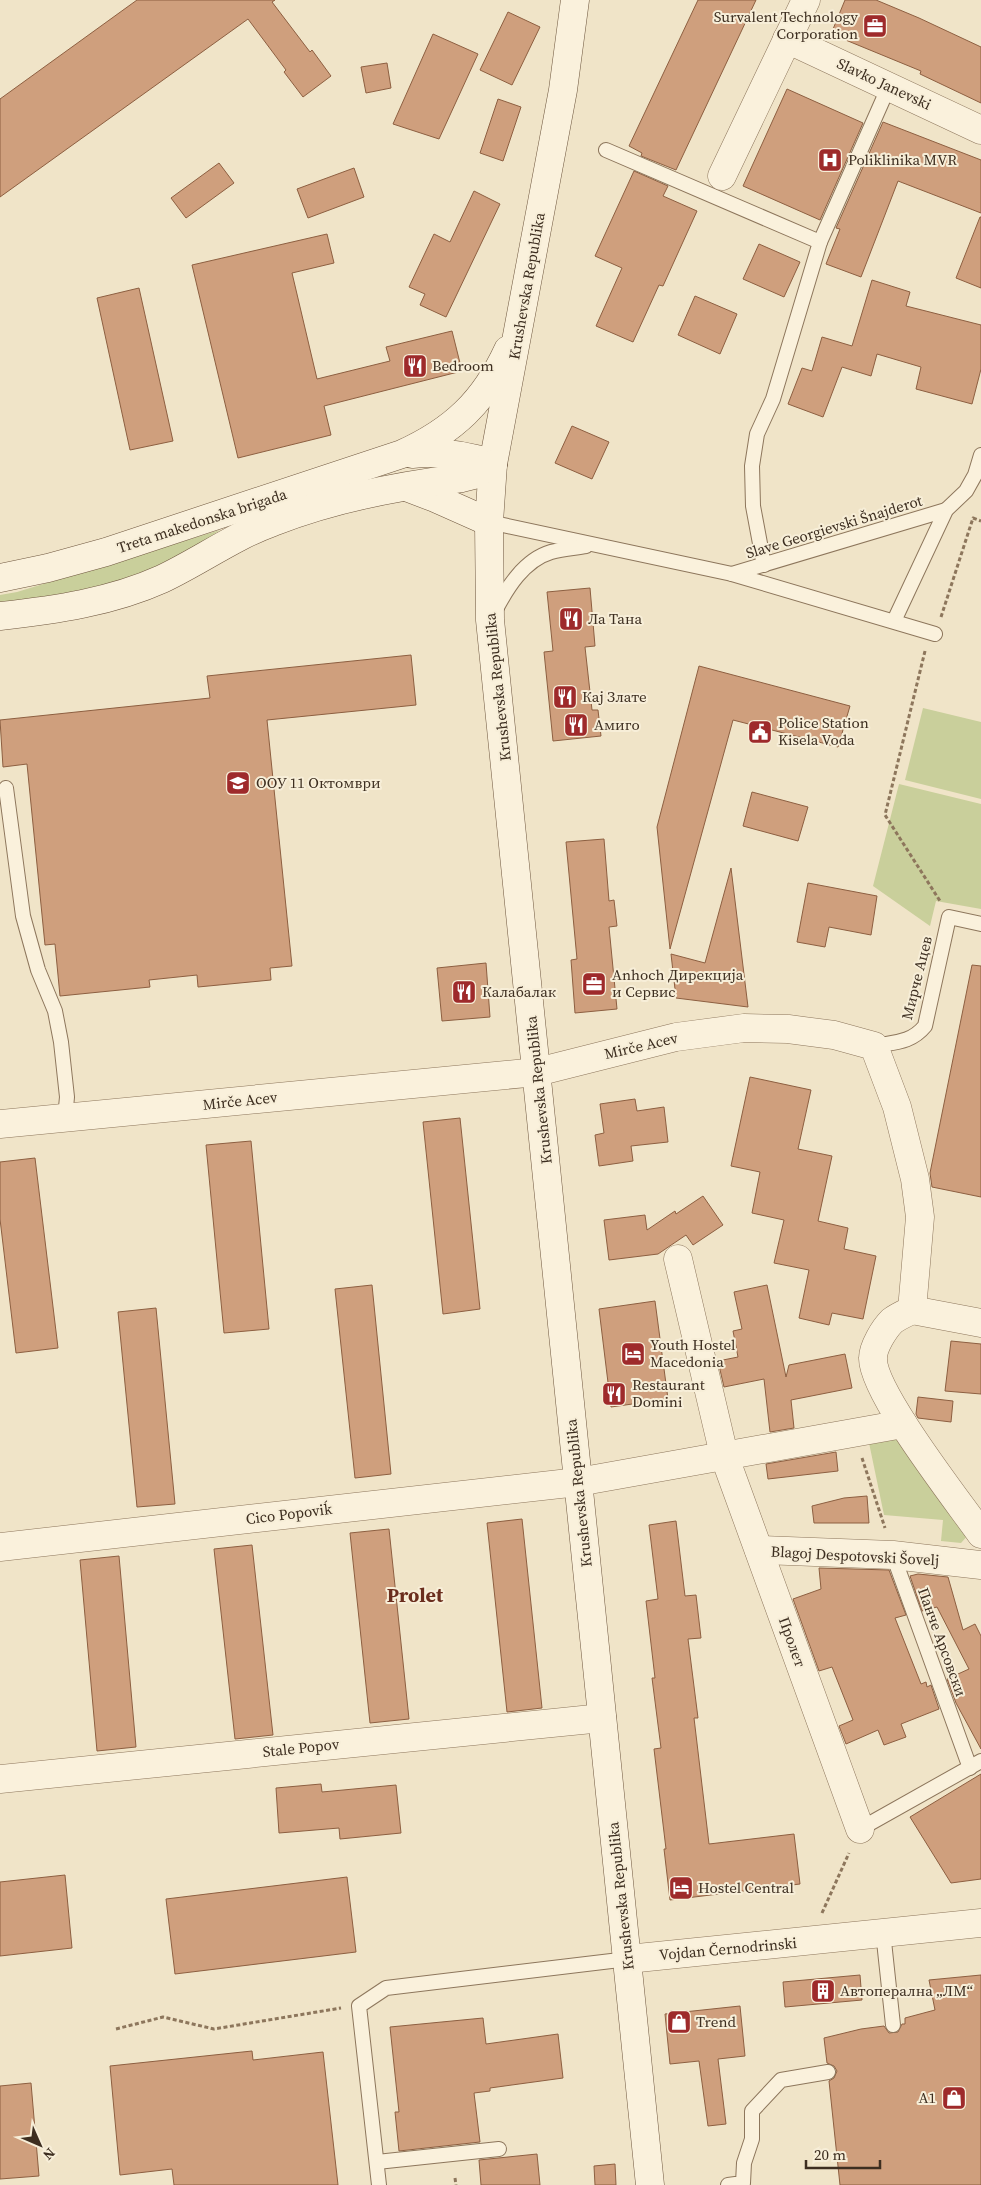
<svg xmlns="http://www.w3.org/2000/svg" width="981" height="2185" viewBox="0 0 981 2185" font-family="'Source Serif 4',serif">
  <rect width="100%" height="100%" fill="#f0e4c8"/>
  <g fill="#c9cf9b">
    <path d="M 220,530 C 178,560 127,583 76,592 C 51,597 25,600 0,603 L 0,595 L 17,592 Z"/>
    <path d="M 923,708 L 981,722 L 981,799 L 905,780 Z"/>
    <path d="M 899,784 L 981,804 L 981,909 L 936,901 L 930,926 L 873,886 Z"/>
    <path d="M 899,1431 L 969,1534 L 961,1543 L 941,1541 L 943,1520 L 884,1515 L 868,1438 Z"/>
  </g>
  <g fill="#cf9f7d" stroke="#8d5f41">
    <path d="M 137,0 L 275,0 L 272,2 L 310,52 L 312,50 L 331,76 L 303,97 L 284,72 L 286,70 L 248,19 L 0,197 L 0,99 Z"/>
    <path d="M 698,0 L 756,0 L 676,170 L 641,156 L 642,153 L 629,146 Z"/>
    <path d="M 845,0 L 876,0 L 919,18 L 981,47 L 981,103 L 920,74 L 921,71 L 831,34 Z"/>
    <path d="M 508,12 L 540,27 L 512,85 L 480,70 Z"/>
    <path d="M 433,34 L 478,54 L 439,139 L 393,124 Z"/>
    <path d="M 387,63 L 391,88 L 366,93 L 361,67 Z"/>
    <path d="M 787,89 L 863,123 L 820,220 L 743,186 Z"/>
    <path d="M 498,99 L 521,107 L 503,161 L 480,153 Z"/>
    <path d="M 883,122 L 981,160 L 981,213 L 898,181 L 861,277 L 826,264 L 840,229 L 836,228 Z"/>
    <path d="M 219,163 L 234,183 L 186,218 L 171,198 Z"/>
    <path d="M 354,168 L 364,197 L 308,218 L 297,189 Z"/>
    <path d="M 634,171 L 668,186 L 663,196 L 697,211 L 663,286 L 659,285 L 633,342 L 596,326 L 622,268 L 595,256 Z"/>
    <path d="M 474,191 L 500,204 L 446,317 L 420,305 L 425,294 L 409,287 L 434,234 L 450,242 Z"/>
    <path d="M 980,217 L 981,217 L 981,288 L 956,278 Z"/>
    <path d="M 327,234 L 334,263 L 292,273 L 317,379 L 390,361 L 386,347 L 452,331 L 462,371 L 324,406 L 331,435 L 238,458 L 192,265 Z"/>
    <path d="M 759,244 L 800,262 L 784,297 L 743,279 Z"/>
    <path d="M 872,280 L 910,292 L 906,306 L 981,325 L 981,369 L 972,404 L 916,389 L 921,367 L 877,354 L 871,376 L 842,367 L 823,417 L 788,404 L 802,368 L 812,371 L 822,337 L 852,346 Z"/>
    <path d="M 139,288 L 173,441 L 130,450 L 97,298 Z"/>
    <path d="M 695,296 L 737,314 L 720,354 L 678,335 Z"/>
    <path d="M 572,426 L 609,442 L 592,479 L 555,463 Z"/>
    <path d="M 590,588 L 595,646 L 585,647 L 592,710 L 598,710 L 601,736 L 553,741 L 544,652 L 553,651 L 547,592 Z"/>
    <path d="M 411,655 L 416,705 L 267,720 L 292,966 L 270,968 L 271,980 L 198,987 L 197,975 L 149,980 L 150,987 L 60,996 L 55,944 L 45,945 L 27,764 L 3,767 L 0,720 L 210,698 L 207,676 Z"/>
    <path d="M 699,666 L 850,706 L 838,747 L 733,720 L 670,949 L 657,827 Z"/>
    <path d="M 752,792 L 808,807 L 798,841 L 743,826 Z"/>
    <path d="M 604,839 L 609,901 L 614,900 L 617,926 L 609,927 L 617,1009 L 575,1013 L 571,960 L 577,959 L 566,842 Z"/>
    <path d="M 731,868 L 748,1007 L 676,998 L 671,954 L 705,963 Z"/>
    <path d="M 808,883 L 877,896 L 871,935 L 829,927 L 825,947 L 797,942 Z"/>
    <path d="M 486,963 L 490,1017 L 442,1021 L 437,968 Z"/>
    <path d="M 972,965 L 981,966 L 981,1197 L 932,1187 L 930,1173 Z"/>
    <path d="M 750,1077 L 811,1090 L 798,1149 L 832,1156 L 818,1221 L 848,1228 L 844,1249 L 876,1256 L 863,1319 L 832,1313 L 829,1325 L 799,1318 L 809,1270 L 774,1263 L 784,1220 L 752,1213 L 760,1172 L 731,1166 Z"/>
    <path d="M 635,1099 L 637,1111 L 664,1107 L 668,1142 L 631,1146 L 633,1161 L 599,1166 L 595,1135 L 604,1133 L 600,1104 Z"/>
    <path d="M 460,1118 L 480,1309 L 443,1314 L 423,1122 Z"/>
    <path d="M 251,1141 L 269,1329 L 224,1333 L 206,1145 Z"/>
    <path d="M 35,1158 L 58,1348 L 16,1353 L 0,1219 L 0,1162 Z"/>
    <path d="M 703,1196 L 723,1225 L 693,1245 L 686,1235 L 658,1254 L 609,1260 L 604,1220 L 645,1215 L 647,1230 L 675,1211 L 676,1214 Z"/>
    <path d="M 372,1285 L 391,1474 L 355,1478 L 335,1289 Z"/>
    <path d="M 767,1285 L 786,1377 L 789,1365 L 845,1354 L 852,1388 L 791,1400 L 794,1428 L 770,1432 L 764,1379 L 724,1387 L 718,1361 L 738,1357 L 733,1331 L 742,1329 L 734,1292 Z"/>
    <path d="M 655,1301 L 668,1399 L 611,1407 L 599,1309 Z"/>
    <path d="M 156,1308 L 175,1504 L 137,1507 L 118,1312 Z"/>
    <path d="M 951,1341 L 981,1344 L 981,1394 L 945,1391 Z"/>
    <path d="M 918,1397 L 953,1401 L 951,1422 L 918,1418 L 916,1414 Z"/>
    <path d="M 836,1452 L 838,1471 L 768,1479 L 766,1464 Z"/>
    <path d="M 867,1496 L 869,1523 L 814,1523 L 812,1506 L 844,1498 Z"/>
    <path d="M 522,1519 L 542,1708 L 507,1712 L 487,1523 Z"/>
    <path d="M 676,1521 L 685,1596 L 696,1595 L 701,1638 L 688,1639 L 698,1718 L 694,1718 L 709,1844 L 794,1834 L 800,1884 L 670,1900 L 664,1849 L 666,1849 L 654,1749 L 661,1748 L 652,1678 L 655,1678 L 646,1601 L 658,1599 L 649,1525 Z"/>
    <path d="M 389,1529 L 409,1719 L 370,1723 L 350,1533 Z"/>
    <path d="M 252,1545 L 273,1735 L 235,1739 L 214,1549 Z"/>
    <path d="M 119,1556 L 136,1747 L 97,1751 L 80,1560 Z"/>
    <path d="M 819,1568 L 889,1570 L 906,1615 L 895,1618 L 921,1684 L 926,1682 L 927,1687 L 931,1685 L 939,1709 L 901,1724 L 906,1737 L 884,1745 L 878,1730 L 846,1744 L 839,1726 L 853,1720 L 832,1667 L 819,1671 L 793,1599 L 821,1589 Z"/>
    <path d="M 918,1574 L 948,1577 L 963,1630 L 975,1624 L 981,1636 L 981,1749 L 956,1703 L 947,1679 L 969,1669 L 937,1607 L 922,1611 L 910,1576 Z"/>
    <path d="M 981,1774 L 981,1879 L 951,1883 L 910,1817 Z"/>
    <path d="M 321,1784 L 322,1792 L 396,1785 L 401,1833 L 340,1839 L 339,1828 L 279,1833 L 276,1788 Z"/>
    <path d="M 65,1875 L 72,1948 L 0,1956 L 0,1882 Z"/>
    <path d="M 347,1877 L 356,1952 L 175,1974 L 166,1899 Z"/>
    <path d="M 860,1975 L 862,2000 L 785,2007 L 783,1982 Z"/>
    <path d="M 981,1975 L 981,2185 L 840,2185 L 829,2081 L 834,2078 L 837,2071 L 834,2066 L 827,2063 L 824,2038 L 861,2029 L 884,2026 L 889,2033 L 898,2032 L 902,2024 L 905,2024 L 905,2018 L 935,2010 L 929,1980 Z"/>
    <path d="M 740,2006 L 745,2056 L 718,2059 L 726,2124 L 708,2126 L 699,2061 L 670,2064 L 665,2014 Z"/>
    <path d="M 483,2018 L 486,2044 L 558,2034 L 563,2078 L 490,2088 L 490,2091 L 474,2093 L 480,2142 L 399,2151 L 395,2112 L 399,2112 L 390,2027 Z"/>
    <path d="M 252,2051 L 253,2060 L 323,2052 L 338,2185 L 174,2185 L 172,2169 L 120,2175 L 110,2066 Z"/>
    <path d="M 31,2083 L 39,2176 L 0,2179 L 0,2086 Z"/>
    <path d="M 537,2154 L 540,2185 L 481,2185 L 479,2160 Z"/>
    <path d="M 615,2164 L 616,2185 L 595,2185 L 594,2166 Z"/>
  </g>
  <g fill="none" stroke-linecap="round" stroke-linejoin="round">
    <defs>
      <g id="lane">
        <path d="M 606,150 L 820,242 L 773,399 L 757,434 L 752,466 L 753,506 L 764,565"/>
        <path d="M 820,242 L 889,86"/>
        <path d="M 489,522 L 732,574 L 935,634"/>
        <path d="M 732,574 L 946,510"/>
        <path d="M 495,611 C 507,588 524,560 551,552 C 562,549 574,548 586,546"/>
        <path d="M 894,621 L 946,510 L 966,491 L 975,475 L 981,455"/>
        <path d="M 6,788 L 23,916 L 38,970 L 55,1011 L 61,1042 L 67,1097 L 65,1118"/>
        <path d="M 874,1046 C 895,1042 911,1043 925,1026 L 949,917 L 981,924"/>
        <path d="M 893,1555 L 970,1768"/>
        <path d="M 860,1829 L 981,1761"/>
        <path d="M 883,1932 L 893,2025"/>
        <path d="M 377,2162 L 499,2149"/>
        <path d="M 379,2185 L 359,2006 L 386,1988 L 628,1959"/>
        <path d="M 728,2185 L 743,2183 L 744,2163 L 752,2139 L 752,2111 L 781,2080 L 828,2072"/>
      </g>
      <g id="street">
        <path d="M 787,39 L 981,130"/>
        <path d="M 722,176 L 806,0"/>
        <path d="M 0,1124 L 537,1072 L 676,1037 L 744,1028 L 788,1029 L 834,1035 L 874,1046 L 897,1107 L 915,1179 L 920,1217 L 912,1310 C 906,1313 897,1317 892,1321 C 884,1329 873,1347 873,1358 C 872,1392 958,1501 981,1534"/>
        <path d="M 678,1259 L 724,1455 L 860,1829"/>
        <path d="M 912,1310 L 981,1323"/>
        <path d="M 0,1547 L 578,1482 L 903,1424"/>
        <path d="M 759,1550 L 893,1555 L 981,1565"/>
        <path d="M 0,1779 L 602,1718"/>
        <path d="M 628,1959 L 981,1923"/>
      </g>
      <g id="secondary">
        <path d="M 575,0 L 563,90 L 493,464 L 489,522 L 490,620 L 650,2185"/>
        <path d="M 412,454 C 441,451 466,455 493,464"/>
        <path d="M 406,487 L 435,498 L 489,522"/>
        <path d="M 0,578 L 48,568 L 106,552 L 402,454 C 453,431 484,402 508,350"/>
        <path d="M 0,616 C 55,610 111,602 162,579 C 200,561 234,536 273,522 C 334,498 397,486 462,478 L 474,475 L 493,464"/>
      </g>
    </defs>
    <use href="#lane" stroke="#8d765c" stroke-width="16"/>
    <use href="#street" stroke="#8d765c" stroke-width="29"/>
    <use href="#secondary" stroke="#6f573f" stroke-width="29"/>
    <g stroke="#8d765c" stroke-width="3" stroke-dasharray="4 2.5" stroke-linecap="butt">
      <path d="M 941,617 L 973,518 L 981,521"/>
      <path d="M 925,651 L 885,815 L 940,901"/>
      <path d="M 862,1458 L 885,1528"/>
      <path d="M 822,1913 L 849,1853"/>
      <path d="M 116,2029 L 163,2017 L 214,2029 L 341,2008"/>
      <path d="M 455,2178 L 456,2185"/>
    </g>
    <use href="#lane" stroke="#faf1dc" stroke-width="14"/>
    <use href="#street" stroke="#faf1dc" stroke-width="28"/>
    <use href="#secondary" stroke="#faf1dc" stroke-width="28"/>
  </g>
  <defs>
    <symbol id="office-square" viewBox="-11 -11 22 22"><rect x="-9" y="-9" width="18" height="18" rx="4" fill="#9e2a2b" stroke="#f7eed8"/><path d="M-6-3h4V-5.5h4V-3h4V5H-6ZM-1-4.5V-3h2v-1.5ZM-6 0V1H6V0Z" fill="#fff"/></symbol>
    <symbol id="hospital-square" viewBox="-11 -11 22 22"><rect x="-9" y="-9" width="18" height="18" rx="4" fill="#9e2a2b" stroke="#f7eed8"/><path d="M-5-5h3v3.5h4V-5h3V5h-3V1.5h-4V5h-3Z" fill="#fff"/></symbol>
    <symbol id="restaurant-square" viewBox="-11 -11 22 22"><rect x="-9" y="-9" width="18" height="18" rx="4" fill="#9e2a2b" stroke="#f7eed8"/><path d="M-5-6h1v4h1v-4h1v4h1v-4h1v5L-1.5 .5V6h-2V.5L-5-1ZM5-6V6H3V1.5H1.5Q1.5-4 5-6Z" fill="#fff"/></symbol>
    <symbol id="civic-square" viewBox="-11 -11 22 22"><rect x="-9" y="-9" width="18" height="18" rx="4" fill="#9e2a2b" stroke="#f7eed8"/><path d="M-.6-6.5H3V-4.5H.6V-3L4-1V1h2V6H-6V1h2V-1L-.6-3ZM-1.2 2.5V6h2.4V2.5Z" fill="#fff"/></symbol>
    <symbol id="school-square" viewBox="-11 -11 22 22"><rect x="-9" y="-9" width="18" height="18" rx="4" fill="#9e2a2b" stroke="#f7eed8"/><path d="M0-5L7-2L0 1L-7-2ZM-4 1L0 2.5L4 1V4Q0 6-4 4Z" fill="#fff"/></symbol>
    <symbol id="hotel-square" viewBox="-11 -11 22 22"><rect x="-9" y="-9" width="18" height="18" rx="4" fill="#9e2a2b" stroke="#f7eed8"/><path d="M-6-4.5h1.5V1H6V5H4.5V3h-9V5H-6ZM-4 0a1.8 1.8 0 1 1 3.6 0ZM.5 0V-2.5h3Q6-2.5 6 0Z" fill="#fff"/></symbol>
    <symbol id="building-square" viewBox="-11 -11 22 22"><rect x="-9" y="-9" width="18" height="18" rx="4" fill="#9e2a2b" stroke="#f7eed8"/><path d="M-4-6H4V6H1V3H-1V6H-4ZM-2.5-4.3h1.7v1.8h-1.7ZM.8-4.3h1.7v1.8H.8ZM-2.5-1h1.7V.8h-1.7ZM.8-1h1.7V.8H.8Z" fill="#fff"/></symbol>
    <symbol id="shop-square" viewBox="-11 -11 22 22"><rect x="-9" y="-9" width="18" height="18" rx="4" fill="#9e2a2b" stroke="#f7eed8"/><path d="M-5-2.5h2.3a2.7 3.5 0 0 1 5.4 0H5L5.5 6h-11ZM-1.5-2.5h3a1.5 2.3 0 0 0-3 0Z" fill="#fff"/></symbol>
  </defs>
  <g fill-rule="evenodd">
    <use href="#office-square" x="861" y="12" width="28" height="28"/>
    <use href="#hospital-square" x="816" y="146" width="28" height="28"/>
    <use href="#restaurant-square" x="401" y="352" width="28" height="28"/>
    <use href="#restaurant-square" x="557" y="605" width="28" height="28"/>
    <use href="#restaurant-square" x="551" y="683" width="28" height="28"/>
    <use href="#restaurant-square" x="562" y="711" width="28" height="28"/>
    <use href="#civic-square" x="746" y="718" width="28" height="28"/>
    <use href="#school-square" x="224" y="769" width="28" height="28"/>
    <use href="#office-square" x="580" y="970" width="28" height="28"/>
    <use href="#restaurant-square" x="450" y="978" width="28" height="28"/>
    <use href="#hotel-square" x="619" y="1340" width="28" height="28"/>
    <use href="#restaurant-square" x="600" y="1380" width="28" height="28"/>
    <use href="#hotel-square" x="667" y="1874" width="28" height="28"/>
    <use href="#building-square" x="809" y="1977" width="28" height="28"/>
    <use href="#shop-square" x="665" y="2008" width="28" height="28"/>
    <use href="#shop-square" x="940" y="2084" width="28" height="28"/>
  </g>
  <g text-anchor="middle" stroke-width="4" stroke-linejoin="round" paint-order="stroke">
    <g font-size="15" fill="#3d2e20" stroke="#f7eed8" text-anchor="start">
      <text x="858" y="22" text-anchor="end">Survalent Technology<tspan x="858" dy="17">Corporation</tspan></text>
      <text x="848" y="165">Poliklinika MVR</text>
      <text x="432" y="371">Bedroom</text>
      <text x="588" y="624">Ла Тана</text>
      <text x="582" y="702">Кај Злате</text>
      <text x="778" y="728">Police Station<tspan x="778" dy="17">Kisela Voda</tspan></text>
      <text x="594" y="730">Амиго</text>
      <text x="256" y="788">ООУ 11 Октомври</text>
      <text x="612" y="980">Anhoch Дирекција<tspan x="612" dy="17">и Сервис</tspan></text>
      <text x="482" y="997">Калабалак</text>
      <text x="650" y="1350">Youth Hostel<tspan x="650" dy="17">Macedonia</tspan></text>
      <text x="632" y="1390">Restaurant<tspan x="632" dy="17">Domini</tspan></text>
      <text x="698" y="1893">Hostel Central</text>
      <text x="840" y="1996">Автоперална „ЛМ“</text>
      <text x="696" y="2027">Trend</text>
      <text x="936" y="2103" text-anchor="end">A1</text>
    </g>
    <g font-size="15" fill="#3d2e20" stroke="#f7eed8">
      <text transform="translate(884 84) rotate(25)" y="5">Slavko Janevski</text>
      <text transform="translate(527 286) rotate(-80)" y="5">Krushevska Republika</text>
      <text transform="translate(202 521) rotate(-18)" y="5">Treta makedonska brigada</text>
      <text transform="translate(834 527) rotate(-17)" y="5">Slave Georgievski Šnajderot</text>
      <text transform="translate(498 687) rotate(-96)" y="5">Krushevska Republika</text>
      <text transform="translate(917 978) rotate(-76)" y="5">Мирче Ацев</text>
      <text transform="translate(641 1046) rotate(-13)" y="5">Mirče Acev</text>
      <text transform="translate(539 1090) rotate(-96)" y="5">Krushevska Republika</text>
      <text transform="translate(240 1101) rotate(-6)" y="5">Mirče Acev</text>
      <text transform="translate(579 1493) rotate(-96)" y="5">Krushevska Republika</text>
      <text transform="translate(289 1514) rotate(-7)" y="5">Cico Popoviḱ</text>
      <text transform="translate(855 1556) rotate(3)" y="5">Blagoj Despotovski Šovelj</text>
      <text transform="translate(792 1642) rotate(70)" y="5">Пролет</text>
      <text transform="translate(942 1642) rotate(70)" y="5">Панче Арсовски</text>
      <text transform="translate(301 1748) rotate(-6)" y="5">Stale Popov</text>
      <text transform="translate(621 1896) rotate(-96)" y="5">Krushevska Republika</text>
      <text transform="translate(728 1949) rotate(-5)" y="5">Vojdan Černodrinski</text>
    </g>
    <g font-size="20" font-weight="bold" fill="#6b2e1e" stroke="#f7eed8">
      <text x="415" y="1602">Prolet</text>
    </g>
  </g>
  <g transform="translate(40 2145) rotate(135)" stroke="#f7eed8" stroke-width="4" paint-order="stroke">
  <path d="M0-4L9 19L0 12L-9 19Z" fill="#3d2e20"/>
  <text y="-8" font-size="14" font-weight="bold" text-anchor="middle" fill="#3d2e20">N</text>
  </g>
  <path d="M806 2160v8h74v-8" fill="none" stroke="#3d2e20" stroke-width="2.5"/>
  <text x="814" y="2160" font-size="15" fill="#3d2e20" stroke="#f7eed8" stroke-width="4" paint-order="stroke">20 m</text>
</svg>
